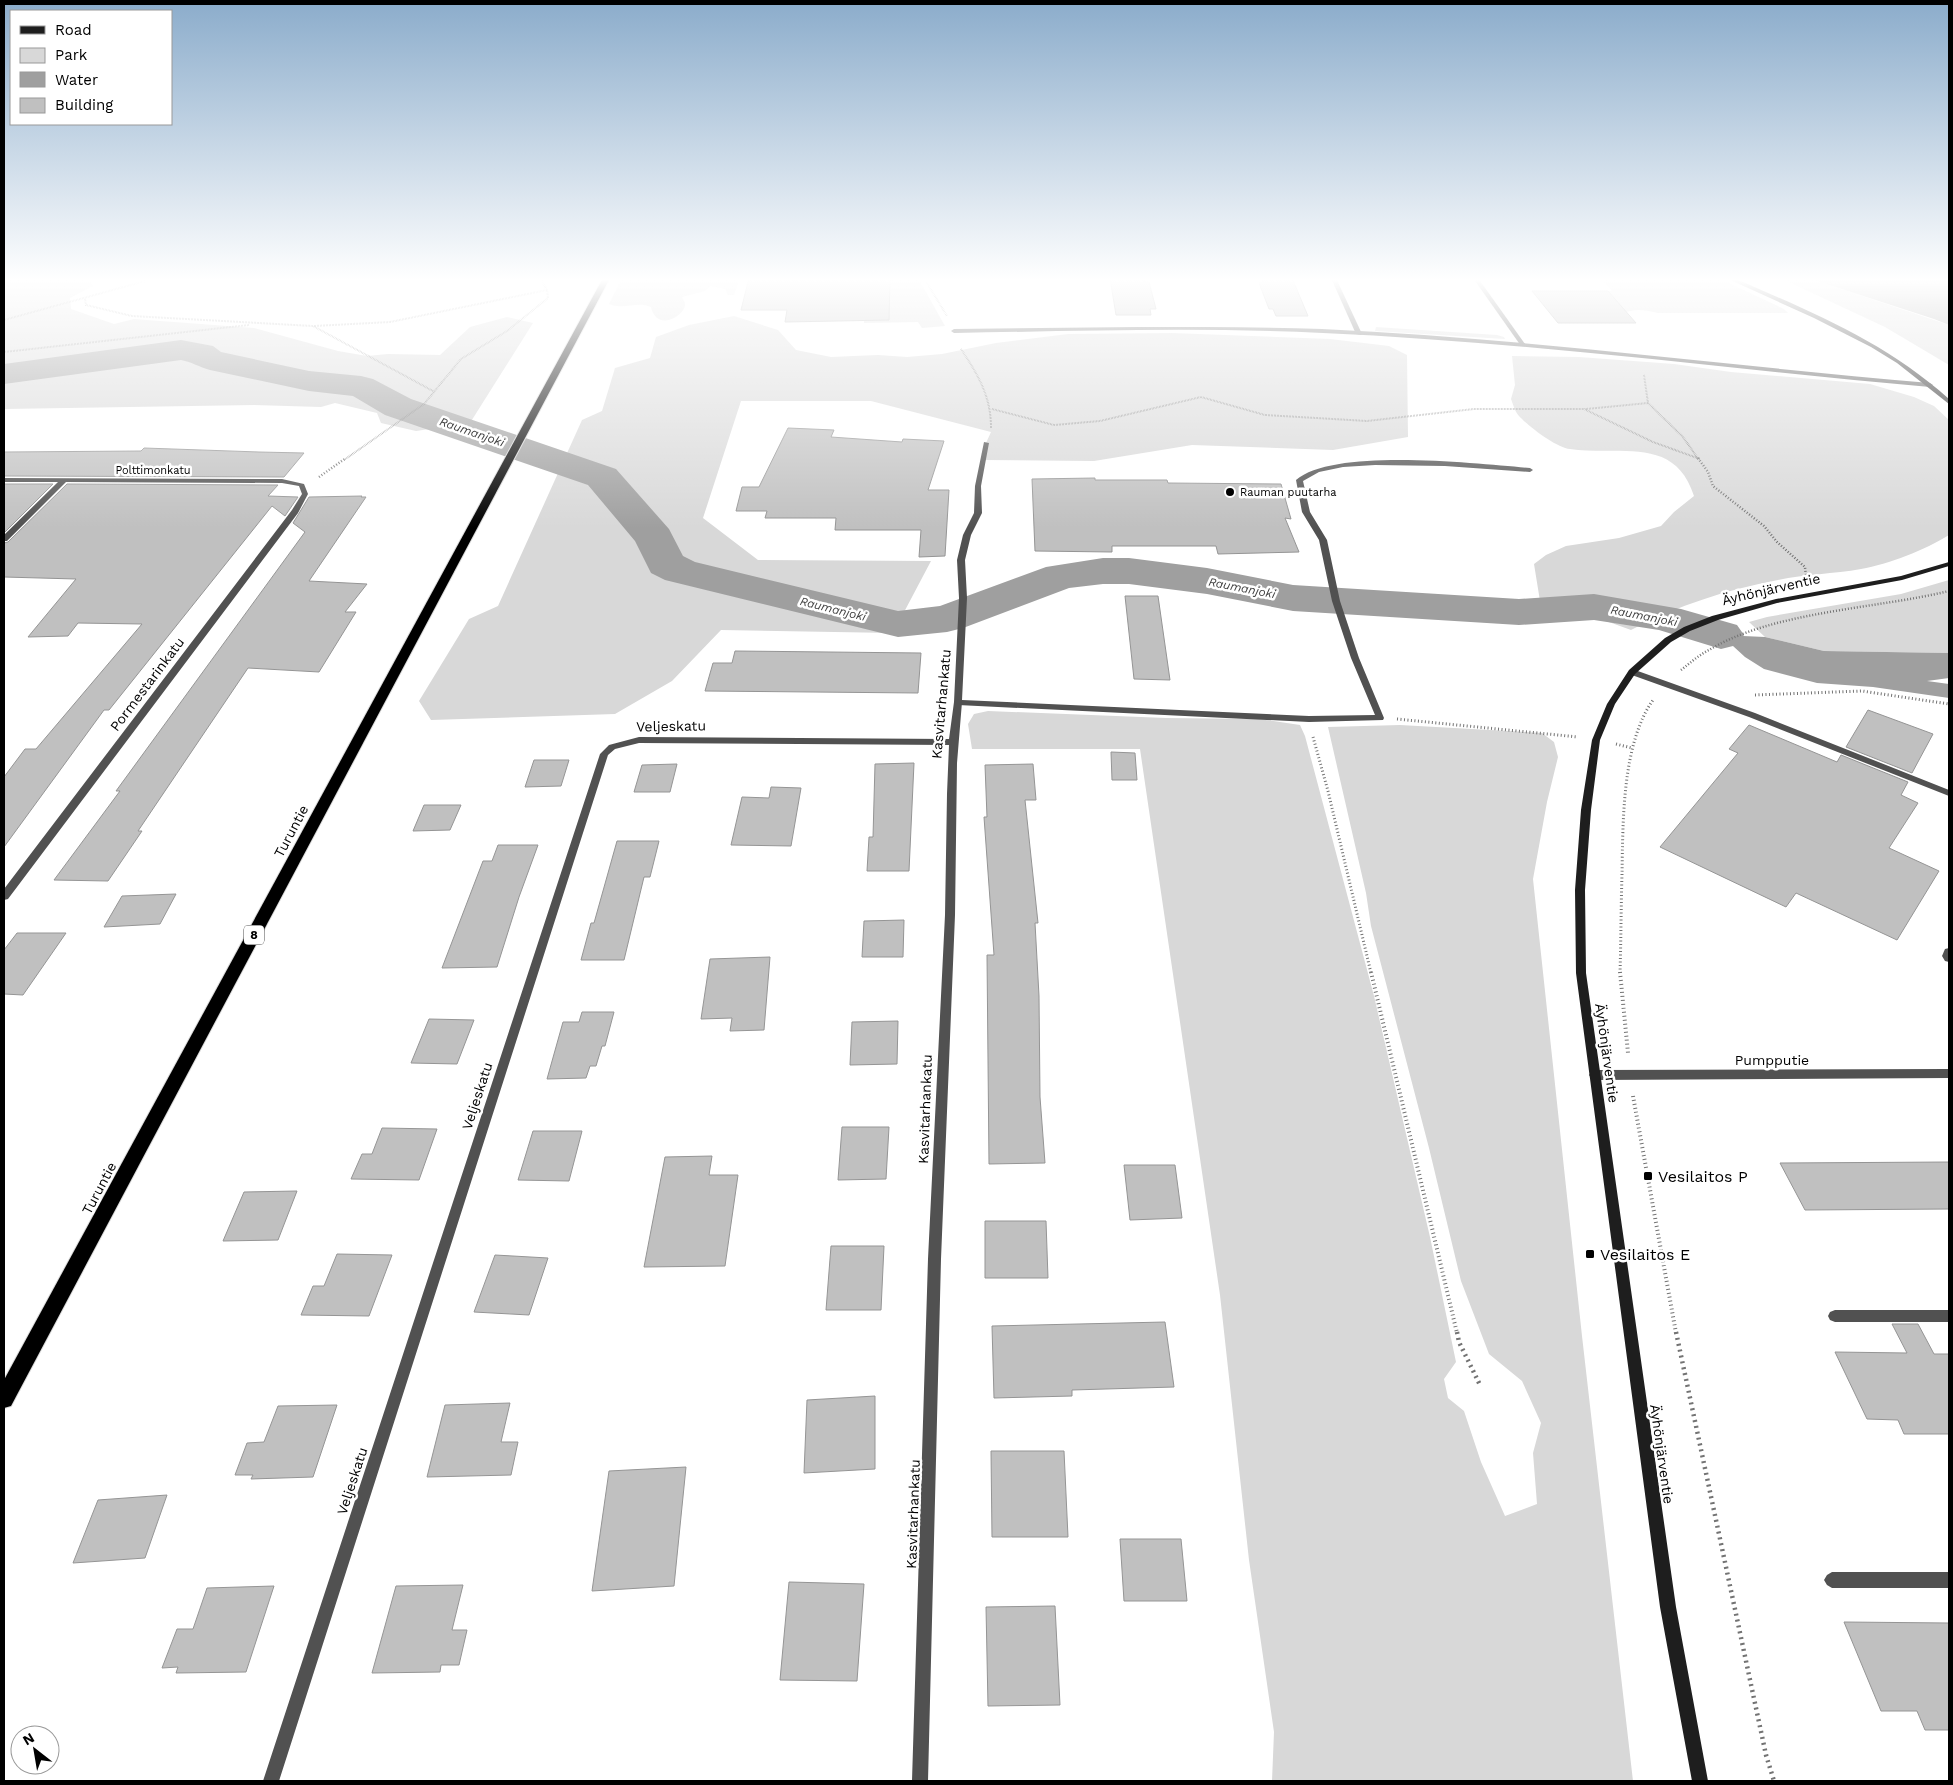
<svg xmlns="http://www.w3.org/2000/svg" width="1953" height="1785" viewBox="0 0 1953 1785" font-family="'Work Sans',sans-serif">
  <rect width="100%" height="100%" fill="#fff"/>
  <g fill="#d8d8d8">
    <path d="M 4,278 L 88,278 L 93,286 L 70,298 L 71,309 L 114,324 L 134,319 L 254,328 L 338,351 L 367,356 L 388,354 L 440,355 L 470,327 L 507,317 L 533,323 L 470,423 L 387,397 L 367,382 L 310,378 L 256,362 L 224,360 C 221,357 217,351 214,349 C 196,339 34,367 4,371 Z"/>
    <path d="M 622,278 L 740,278 L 734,295 L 728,295 L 725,289 L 710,286 L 705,291 L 682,297 C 683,300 685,302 685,304 C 686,315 657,333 651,307 C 637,301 623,310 609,304 Z"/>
    <path d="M 890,278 L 918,278 L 945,326 L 922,328 L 918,322 L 864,323 L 864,321 L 889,320 Z"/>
    <path d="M 1601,278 L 1718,278 L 1784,309 L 1788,313 L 1658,313 C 1644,310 1634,308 1622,314 L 1594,292 L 1612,291 Z"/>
    <path d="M 1780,278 L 1808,278 L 1949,325 L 1949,365 L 1885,327 Z"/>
    <path d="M 734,316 L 778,330 L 796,350 L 831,357 L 878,355 L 907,357 L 942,354 L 996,343 L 1068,334 L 1172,333 L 1330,339 L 1389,346 L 1407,355 L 1408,437 L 1333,450 L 1192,445 L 1094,461 L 984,460 L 986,443 L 991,432 L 871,401 L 741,401 L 703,518 L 758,560 L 931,561 L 893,633 L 721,630 L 672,681 L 615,714 L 431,720 L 419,701 L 469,619 L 498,606 L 582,420 L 602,411 L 615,368 L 650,358 L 656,337 L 689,325 Z"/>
    <path d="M 1376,327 L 1497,335 L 1504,337 L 1505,339 L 1375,331 Z"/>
    <path d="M 167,355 L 203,366 L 279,381 L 354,391 L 392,411 L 436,428 L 416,431 L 381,423 L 377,413 L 335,403 L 321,407 L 254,405 L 4,409 L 4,379 L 6,377 Z"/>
    <path d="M 1512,356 L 1579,357 L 1674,364 L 1731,372 L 1870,384 L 1914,397 L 1934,406 L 1949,420 L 1949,535 C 1925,550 1889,564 1861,569 C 1834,574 1805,574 1778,580 C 1726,590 1679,605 1631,630 L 1584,613 L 1547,606 L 1540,601 L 1534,564 L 1546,555 L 1566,546 L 1619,538 L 1661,526 L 1674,512 L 1694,496 C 1675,435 1619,456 1570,449 C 1557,448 1528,426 1519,416 C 1515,412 1513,404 1511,399 L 1515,385 Z"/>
    <path d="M 1949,580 L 1949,653 L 1824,651 L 1765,637 L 1749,622 L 1767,617 L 1901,594 Z"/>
    <path d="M 988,711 L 1166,718 L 1259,719 L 1300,725 L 1305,736 L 1374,996 L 1430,1237 L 1456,1362 L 1444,1379 L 1448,1398 L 1464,1411 L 1481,1462 L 1505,1516 L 1537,1504 L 1533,1453 L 1541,1423 L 1522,1381 L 1489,1354 L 1461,1281 L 1429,1148 L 1371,926 L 1366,893 L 1328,727 L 1400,725 L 1542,733 L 1554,742 L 1558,757 L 1547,802 L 1533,879 L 1582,1336 L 1633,1781 L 1272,1781 L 1274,1732 L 1249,1560 L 1220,1295 L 1140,749 L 972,749 L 968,724 L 974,714 Z"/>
  </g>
  <g fill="#9f9f9f">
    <path d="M 1808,278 L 1949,278 L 1949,325 L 1934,319 Z"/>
    <path d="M 1721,635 L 1765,637 L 1824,651 L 1949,653 L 1949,678 L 1927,681 L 1949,684 L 1949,698 L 1873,687 L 1817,683 L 1764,669 L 1745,657 Z"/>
  </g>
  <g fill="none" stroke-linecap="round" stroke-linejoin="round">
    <path fill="#9f9f9f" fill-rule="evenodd" d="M 181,340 L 213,346 L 221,352 L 309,371 L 361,376 L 373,379 L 411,399 L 616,469 L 669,529 L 683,556 L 695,562 L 898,611 L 940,606 L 1046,567 L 1103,558 L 1129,558 L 1207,568 L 1293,585 L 1519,599 L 1594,594 L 1681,609 L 1737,625 L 1744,635 L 1737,645 L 1721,649 L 1659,630 L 1594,620 L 1519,625 L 1293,611 L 1207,594 L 1129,584 L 1103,584 L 1069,588 L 963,628 L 947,632 L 898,637 L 665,580 L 651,573 L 635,541 L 588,485 L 385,415 L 353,396 L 309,391 L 210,370 C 199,367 192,362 181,360 L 4,384 L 4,364 Z"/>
  </g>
  <g fill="#c0c0c0" stroke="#959595">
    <path d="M 749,278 L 890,278 L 889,320 L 785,322 L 787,310 L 741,310 Z"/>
    <path d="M 1110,278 L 1144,278 L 1145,282 L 1149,282 L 1156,309 L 1150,309 L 1151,315 L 1116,315 Z"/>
    <path d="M 1261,278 L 1292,278 L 1308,316 L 1276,316 L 1273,309 L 1269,309 L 1259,283 L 1263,283 Z"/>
    <path d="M 1532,291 L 1608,291 L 1636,323 L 1558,323 Z"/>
    <path d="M 788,428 L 834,430 L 831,437 L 902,442 L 903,439 L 944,441 L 928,490 L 949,490 L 945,556 L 919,557 L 921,530 L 835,530 L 836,518 L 765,518 L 767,511 L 736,511 L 742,487 L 759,487 Z"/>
    <path d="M 144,448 L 259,452 L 304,453 L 284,477 L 4,476 L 4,452 L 141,451 Z"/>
    <path d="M 1095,478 L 1095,480 L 1167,480 L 1168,483 L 1281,484 L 1291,519 L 1285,518 L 1299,552 L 1218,554 L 1216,546 L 1112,546 L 1112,552 L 1035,551 L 1032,479 Z"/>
    <path d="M 4,484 L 53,484 L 4,533 Z"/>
    <path d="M 67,484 L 278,485 L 268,496 L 298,497 L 285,516 L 272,506 L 109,710 L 104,710 L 4,847 L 4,777 L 25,749 L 36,749 L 142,624 L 78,623 L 68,636 L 28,637 L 76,579 L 4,577 L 4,543 L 8,542 Z"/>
    <path d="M 362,496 L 361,497 L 366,497 L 309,581 L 367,584 L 345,612 L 356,612 L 319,672 L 248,668 L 138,831 L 142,831 L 108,881 L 54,880 L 120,791 L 116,791 L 305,532 L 293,523 L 309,497 Z"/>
    <path d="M 1125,596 L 1158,596 L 1170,680 L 1134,679 Z"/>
    <path d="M 735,651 L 921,653 L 918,693 L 705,691 L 713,663 L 732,663 Z"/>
    <path d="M 1868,710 L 1933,734 L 1912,773 L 1846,747 Z"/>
    <path d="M 1749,725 L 1837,762 L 1841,755 L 1908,782 L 1901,795 L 1918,803 L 1889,848 L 1939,871 L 1897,940 L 1796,893 L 1786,907 L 1660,847 L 1738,753 L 1729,749 Z"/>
    <path d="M 1111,752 L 1135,753 L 1137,780 L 1112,780 Z"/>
    <path d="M 534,760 L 569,760 L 561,786 L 525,787 Z"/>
    <path d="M 914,763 L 909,871 L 867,871 L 869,837 L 873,837 L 875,764 Z"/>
    <path d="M 677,764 L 670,792 L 634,792 L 642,765 Z"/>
    <path d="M 1033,764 L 1036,800 L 1025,800 L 1038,923 L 1035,923 L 1039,996 L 1040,1097 L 1045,1163 L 989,1164 L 987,955 L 994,955 L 984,817 L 987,817 L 985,765 Z"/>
    <path d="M 771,787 L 801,788 L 791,846 L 731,845 L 742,797 L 769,798 Z"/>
    <path d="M 424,805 L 461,805 L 450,830 L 413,831 Z"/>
    <path d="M 617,841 L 659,841 L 650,877 L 644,877 L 624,960 L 581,960 L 591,923 L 594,923 Z"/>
    <path d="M 498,845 L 538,845 L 519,897 L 497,967 L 442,968 L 483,861 L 492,861 Z"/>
    <path d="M 176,894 L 160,924 L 104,927 L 122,896 Z"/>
    <path d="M 904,920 L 903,957 L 862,957 L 864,921 Z"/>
    <path d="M 17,933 L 66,933 L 23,995 L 4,994 L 4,950 Z"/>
    <path d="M 770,957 L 764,1030 L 730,1031 L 732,1018 L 701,1019 L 710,959 Z"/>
    <path d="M 582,1012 L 614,1012 L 605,1046 L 602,1046 L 596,1066 L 590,1066 L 586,1078 L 547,1079 L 563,1022 L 579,1022 Z"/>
    <path d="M 429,1019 L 474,1020 L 457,1064 L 411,1063 Z"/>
    <path d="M 898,1021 L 897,1064 L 850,1065 L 852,1022 Z"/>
    <path d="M 842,1127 L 889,1127 L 886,1179 L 838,1180 Z"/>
    <path d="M 382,1128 L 437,1129 L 419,1180 L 351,1179 L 362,1154 L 372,1154 Z"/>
    <path d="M 533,1131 L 582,1131 L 569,1181 L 518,1180 Z"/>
    <path d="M 712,1156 L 709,1175 L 738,1175 L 725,1266 L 644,1267 L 665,1157 Z"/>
    <path d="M 1949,1162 L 1949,1209 L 1805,1210 L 1780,1163 Z"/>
    <path d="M 1124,1165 L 1175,1165 L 1182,1218 L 1130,1220 Z"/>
    <path d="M 297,1191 L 278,1240 L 223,1241 L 244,1192 Z"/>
    <path d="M 985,1221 L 1046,1221 L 1048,1278 L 985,1278 Z"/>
    <path d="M 831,1246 L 884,1246 L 881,1310 L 826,1310 Z"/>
    <path d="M 337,1254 L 392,1255 L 369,1316 L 301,1315 L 313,1286 L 324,1286 Z"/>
    <path d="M 495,1255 L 548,1258 L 529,1315 L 474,1312 Z"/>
    <path d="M 1165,1322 L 1174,1387 L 1072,1390 L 1072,1396 L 994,1398 L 992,1326 Z"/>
    <path d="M 1892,1324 L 1918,1324 L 1934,1354 L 1949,1354 L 1949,1434 L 1904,1434 L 1898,1420 L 1867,1419 L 1835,1352 L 1907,1353 Z"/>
    <path d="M 875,1396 L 875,1469 L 804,1473 L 807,1400 Z"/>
    <path d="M 510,1403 L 501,1442 L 518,1442 L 511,1475 L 427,1477 L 445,1405 Z"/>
    <path d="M 337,1405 L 313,1477 L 251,1479 L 253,1475 L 235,1475 L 247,1443 L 264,1442 L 278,1406 Z"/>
    <path d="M 991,1451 L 1064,1451 L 1068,1537 L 992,1537 Z"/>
    <path d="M 686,1467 L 674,1586 L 592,1591 L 609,1471 Z"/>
    <path d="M 167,1495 L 145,1558 L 73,1563 L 98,1500 Z"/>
    <path d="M 1120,1539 L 1181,1539 L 1187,1601 L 1124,1601 Z"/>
    <path d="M 789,1582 L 864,1584 L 857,1681 L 780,1680 Z"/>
    <path d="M 463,1585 L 452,1630 L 467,1630 L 459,1665 L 441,1665 L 440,1672 L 372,1673 L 396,1586 Z"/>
    <path d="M 274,1586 L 246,1672 L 176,1673 L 178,1667 L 162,1668 L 177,1629 L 193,1629 L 207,1588 Z"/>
    <path d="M 1055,1606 L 1060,1705 L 988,1706 L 986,1607 Z"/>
    <path d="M 1844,1622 L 1949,1623 L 1949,1730 L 1925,1730 L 1917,1711 L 1881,1711 Z"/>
  </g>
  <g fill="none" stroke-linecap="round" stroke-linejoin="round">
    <defs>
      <path id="trunk" d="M 603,278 L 610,278 L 11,1406 L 4,1408 L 4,1380 Z"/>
    </defs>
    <use href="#trunk" stroke="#dbdbdb" stroke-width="2"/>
    <g stroke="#737373" stroke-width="2" stroke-dasharray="0.5 1" stroke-linecap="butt">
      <path d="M 924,278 L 947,316"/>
      <path d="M 85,299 L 86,305 L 132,316 L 313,326 L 433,391"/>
      <path d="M 4,320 L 156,278"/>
      <path d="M 314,326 L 390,322 L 547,290"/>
      <path d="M 961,349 C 978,375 991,396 991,428"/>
      <path d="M 4,352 L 249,325"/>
      <path d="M 1644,375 L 1648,403 L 1683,437 L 1699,460"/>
      <path d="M 992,409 L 1054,425 L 1100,421 L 1201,397 L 1265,415 L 1367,421 L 1474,409 L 1584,409 L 1653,442 L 1700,459"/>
      <path d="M 1586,409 L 1648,403"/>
      <path d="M 344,460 L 424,404 L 461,359 L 507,331 L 548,298 L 547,290 L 540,278"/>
    </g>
    <g stroke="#737373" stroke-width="2.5" stroke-dasharray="1 2" stroke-linecap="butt">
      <path d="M 1698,458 L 1708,472 L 1713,486 L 1764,526 L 1777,542 L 1805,567 L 1806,577"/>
      <path d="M 319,477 L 346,458"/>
      <path d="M 1681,670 C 1690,663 1699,655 1709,650 C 1774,611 1875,609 1949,591"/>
    </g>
    <g stroke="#737373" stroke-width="3" stroke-dasharray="1 2.5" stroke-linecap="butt">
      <path d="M 1755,695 L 1862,691 L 1949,704"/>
      <path d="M 1397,719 L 1578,737"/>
      <path d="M 1313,737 L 1328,791 L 1371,973"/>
      <path d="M 1616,744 L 1632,748"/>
      <path d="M 1620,973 C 1621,940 1621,907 1622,874 C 1623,821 1622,744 1653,700"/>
    </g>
    <g stroke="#737373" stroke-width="4" stroke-dasharray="1 3" stroke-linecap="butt">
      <path d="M 1371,972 L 1457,1333"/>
      <path d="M 1620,972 L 1628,1053"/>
      <path d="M 1633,1096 L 1676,1333"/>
    </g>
    <g stroke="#737373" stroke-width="4.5" stroke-dasharray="2 4" stroke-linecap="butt">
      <path d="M 1457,1332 L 1459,1342 L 1480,1385"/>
      <path d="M 1676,1332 L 1766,1755 L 1774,1781"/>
    </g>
    <g fill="#515151" fill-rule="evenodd">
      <path d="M 1331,278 L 1336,278 L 1362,334 L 1361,335 L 1356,334 Z"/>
      <path d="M 1473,278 L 1478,278 L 1525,344 L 1525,346 L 1521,346 Z"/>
      <path d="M 984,442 L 989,443 L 981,486 L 982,513 L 971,535 L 965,560 L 967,598 L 962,700 L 1309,716 L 1375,715 L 1351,658 L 1332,601 L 1319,540 L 1302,512 L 1296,480 C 1335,447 1478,464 1530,468 L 1533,470 L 1530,472 L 1445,466 L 1375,465 L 1343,467 L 1319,472 L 1303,481 L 1310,512 L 1327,540 L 1340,601 L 1359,658 L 1384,718 L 1383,720 L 1309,722 L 958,705 L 954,702 L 959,598 L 957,560 L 963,535 L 974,513 L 975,486 Z"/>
      <path d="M 1629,670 L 1635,670 L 1755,713 L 1949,790 L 1949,796 L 1749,717 L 1629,674 Z"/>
      <path d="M 1949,948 L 1949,962 L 1945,961 L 1942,956 L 1945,949 Z"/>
      <path d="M 1835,1310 L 1949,1310 L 1949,1322 L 1835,1322 L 1830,1320 L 1828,1316 L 1830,1312 Z"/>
      <path d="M 1832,1572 L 1949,1572 L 1949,1588 L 1832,1588 L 1827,1585 L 1824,1580 L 1827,1575 Z"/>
    </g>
    <g fill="#515151" fill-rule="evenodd">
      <path d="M 1138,327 C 1200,327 1261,327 1322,329 C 1525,338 1727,366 1930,383 L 1933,385 L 1930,387 C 1728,369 1526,342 1323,333 C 1200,327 1077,331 954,333 L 951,331 L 954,329 Z"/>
      <path d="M 4,478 L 282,479 L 304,484 L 308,494 L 298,513 L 8,899 L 4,900 L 4,889 L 292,510 L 302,494 L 299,486 L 282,483 L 66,482 L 7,541 L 4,541 L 4,535 L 58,482 L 4,482 Z"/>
      <path d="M 958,699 L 962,702 L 957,763 L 955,915 L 941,1259 L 928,1781 L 912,1781 L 928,1259 L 945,915 L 947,794 L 949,745 L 639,743 L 615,749 L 608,755 L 279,1781 L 263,1781 L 600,754 L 609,745 L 639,737 L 949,739 L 954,702 Z"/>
      <path d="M 1949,1069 L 1949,1078 L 1595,1080 L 1591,1078 L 1589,1075 L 1591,1072 L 1595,1070 Z"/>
    </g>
    <g fill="#1e1e1e" fill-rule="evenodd">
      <path d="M 1726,278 L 1734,278 C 1813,313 1884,341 1949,399 L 1949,404 L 1897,363 L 1871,347 L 1814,318 Z"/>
      <path d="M 1949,562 L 1949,566 L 1902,580 L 1777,603 L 1718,620 L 1690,631 L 1671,642 L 1635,674 L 1615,704 L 1600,740 L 1591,810 L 1585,890 L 1586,973 L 1676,1607 L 1708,1781 L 1692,1781 L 1660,1607 L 1576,973 L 1575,890 L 1581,810 L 1592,740 L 1607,704 L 1629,670 L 1665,638 L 1684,627 L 1712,616 L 1776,599 L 1901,576 Z"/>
    </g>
    <use href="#trunk" fill="#000" fill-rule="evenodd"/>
  </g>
  <linearGradient id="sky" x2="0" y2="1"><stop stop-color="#8baccb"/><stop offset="0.53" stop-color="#fff"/><stop offset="1" stop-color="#fff" stop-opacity="0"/></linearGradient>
  <rect width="1953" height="528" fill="url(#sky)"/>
  <g fill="#000" stroke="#fff" stroke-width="2">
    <circle cx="1230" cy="492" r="5"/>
    <rect x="1643" y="1171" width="10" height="10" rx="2.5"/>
    <rect x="1585" y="1249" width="10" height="10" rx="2.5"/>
  </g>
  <g text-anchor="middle" stroke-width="5" stroke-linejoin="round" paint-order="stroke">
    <g font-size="11" fill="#000" stroke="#fff">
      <text x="153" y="474">Polttimonkatu</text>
    </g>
    <g font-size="11" fill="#000" stroke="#fff" text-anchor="start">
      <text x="1240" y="496">Rauman puutarha</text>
    </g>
    <g font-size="12" font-style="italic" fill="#404040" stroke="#fff">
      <text transform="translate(472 432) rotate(19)" y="4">Raumanjoki</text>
      <text transform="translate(1242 588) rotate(11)" y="4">Raumanjoki</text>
      <text transform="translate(833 609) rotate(14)" y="4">Raumanjoki</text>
      <text transform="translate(1644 616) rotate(11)" y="4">Raumanjoki</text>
    </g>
    <rect fill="#fff" stroke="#4c4c4c" stroke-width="1" x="244" y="925.5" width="20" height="19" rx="4"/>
    <g font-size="12" font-weight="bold" fill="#000">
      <text x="254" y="939">8</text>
    </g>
    <g font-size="14" fill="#000" stroke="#fff">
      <text transform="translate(1771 589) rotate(-13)" y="5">Äyhönjärventie</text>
      <text transform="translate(147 684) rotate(-53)" y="5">Pormestarinkatu</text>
      <text transform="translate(941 704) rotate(-85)" y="5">Kasvitarhankatu</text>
      <text transform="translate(671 726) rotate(-1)" y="5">Veljeskatu</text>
      <text transform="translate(291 831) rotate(-62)" y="5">Turuntie</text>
      <text transform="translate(1607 1053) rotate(82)" y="5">Äyhönjärventie</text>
      <text x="1772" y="1065">Pumpputie</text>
      <text transform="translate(477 1096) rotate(-72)" y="5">Veljeskatu</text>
      <text transform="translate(925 1109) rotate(-88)" y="5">Kasvitarhankatu</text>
      <text transform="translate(99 1188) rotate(-62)" y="5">Turuntie</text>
      <text transform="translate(1662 1454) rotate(82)" y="5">Äyhönjärventie</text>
      <text transform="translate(352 1481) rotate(-72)" y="5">Veljeskatu</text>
      <text transform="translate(913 1514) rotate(-88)" y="5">Kasvitarhankatu</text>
    </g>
    <g font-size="16" fill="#000" stroke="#fff" text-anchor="start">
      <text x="1658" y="1182">Vesilaitos P</text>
      <text x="1600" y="1260">Vesilaitos E</text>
    </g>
  </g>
  <rect width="1953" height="1785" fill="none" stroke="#000000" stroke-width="10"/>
  <rect x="10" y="10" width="162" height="115" fill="#ffffff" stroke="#999999"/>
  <rect x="20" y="26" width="25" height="8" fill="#1e1e1e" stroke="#999999"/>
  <text x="55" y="35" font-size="15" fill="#000000">Road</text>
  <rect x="20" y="48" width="25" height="15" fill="#d8d8d8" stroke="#999999"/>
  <text x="55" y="60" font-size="15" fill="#000000">Park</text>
  <rect x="20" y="72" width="25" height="15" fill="#9f9f9f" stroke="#999999"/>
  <text x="55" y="85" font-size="15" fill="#000000">Water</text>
  <rect x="20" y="98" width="25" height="15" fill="#c0c0c0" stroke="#999999"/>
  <text x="55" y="110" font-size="15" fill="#000000">Building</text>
  <g transform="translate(35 1750) rotate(329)"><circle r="24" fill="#ffffff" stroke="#999999"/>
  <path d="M0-4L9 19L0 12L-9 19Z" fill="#000000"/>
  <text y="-8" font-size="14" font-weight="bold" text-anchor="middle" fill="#000000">N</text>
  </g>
</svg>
